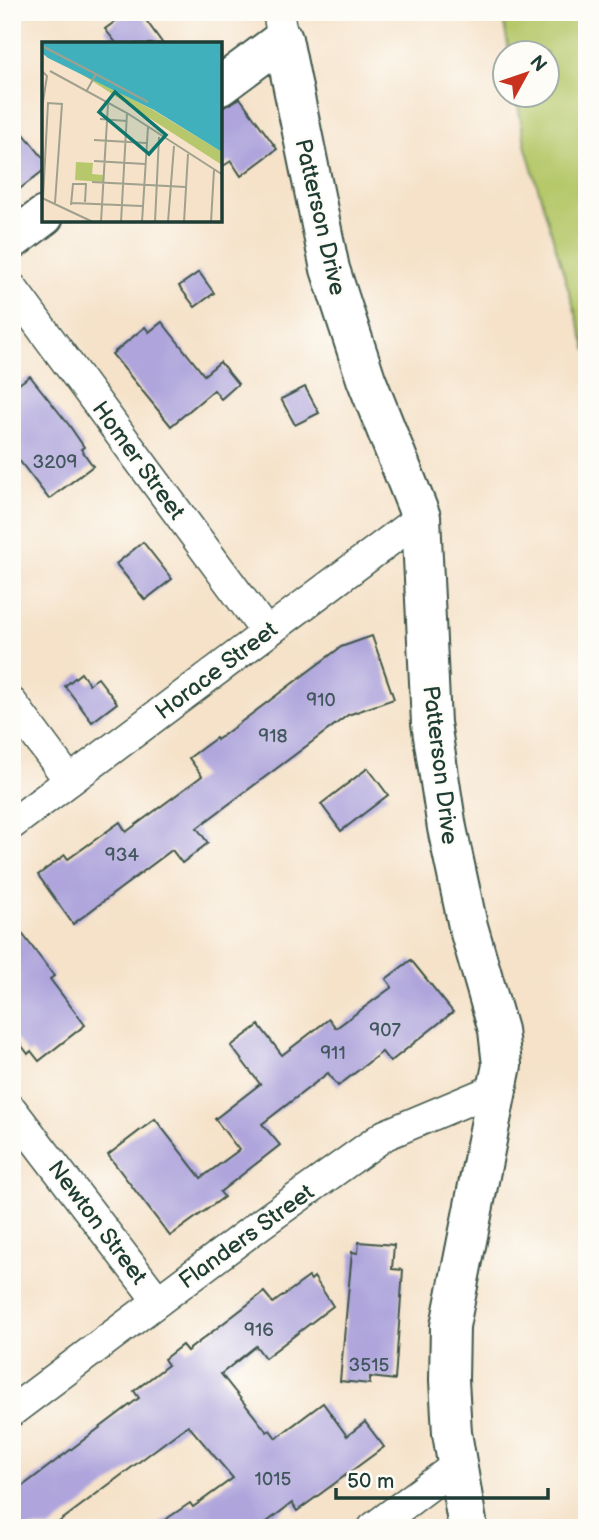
<svg xmlns="http://www.w3.org/2000/svg" width="599" height="1540" viewBox="0 0 599 1540" font-family="'Balsamiq Sans',sans-serif">
  <rect width="100%" height="100%" fill="#fdfcf7"/>
  <filter id="ink" filterUnits="userSpaceOnUse"><feTurbulence type="fractalNoise" baseFrequency=".0143" numOctaves="2"/><feDisplacementMap in="SourceGraphic" scale="14" xChannelSelector="R" yChannelSelector="G"/><feConvolveMatrix kernelMatrix="1 2 1 2 8 2 1 2 1" color-interpolation-filters="sRGB"/></filter>
  <filter id="wash" filterUnits="userSpaceOnUse"><feTurbulence type="fractalNoise" baseFrequency=".00686" numOctaves="4" result="noise"/><feDisplacementMap in="SourceGraphic" scale="28" xChannelSelector="R" yChannelSelector="G"/><feGaussianBlur stdDeviation="1.57" result="paint"/><feColorMatrix in="noise" values="0 0 0 0 0 0 0 0 0 0 0 0 0 0 0 0 0 1.4 0 .05"/><feComposite in="paint" operator="in"/></filter>
  <g filter="url(#wash)">
    <rect width="100%" height="100%" fill="#f5e2c9"/>
    <path fill="#b6c86b" stroke="#6a8250" stroke-width="2" d="M 502,12 L 587,12 L 587,351 L 526,148 L 516,95 L 546,94 L 546,52 L 509,52 Z"/>
    <g id="blocks">
      <g fill="#afa5dc">
        <path d="M 128,12 L 140,12 L 163,44 L 117,44 L 105,29 Z"/>
        <path d="M 240,98 L 277,149 L 241,176 L 231,161 L 220,168 L 220,109 Z"/>
        <path d="M 12,119 L 44,159 L 44,170 L 12,195 Z"/>
        <path d="M 199,272 L 214,293 L 195,307 L 179,286 Z"/>
        <path d="M 162,322 L 204,375 L 220,362 L 238,384 L 221,399 L 214,390 L 171,426 L 112,354 L 145,327 L 149,332 Z"/>
        <path d="M 30,376 L 69,425 L 84,447 L 81,449 L 93,466 L 49,499 L 12,451 L 12,389 Z"/>
        <path d="M 305,387 L 319,413 L 295,425 L 281,399 Z"/>
        <path d="M 143,542 L 172,579 L 145,600 L 116,564 Z"/>
        <path d="M 372,636 L 394,699 L 348,715 L 197,828 L 208,843 L 182,863 L 172,850 L 73,924 L 38,875 L 65,855 L 68,859 L 120,822 L 126,832 L 202,776 L 189,758 L 216,738 L 217,740 L 341,647 Z"/>
        <path d="M 81,673 L 89,684 L 98,678 L 117,703 L 92,722 L 65,686 Z"/>
        <path d="M 368,768 L 388,795 L 341,831 L 321,804 Z"/>
        <path d="M 12,920 L 54,976 L 50,979 L 85,1025 L 39,1061 L 31,1051 L 28,1054 L 12,1033 Z"/>
        <path d="M 411,960 L 453,1012 L 390,1062 L 382,1052 L 338,1086 L 328,1073 L 262,1124 L 280,1145 L 220,1192 L 224,1197 L 170,1236 L 108,1155 L 155,1119 L 201,1178 L 239,1150 L 215,1119 L 260,1084 L 231,1046 L 259,1025 L 282,1055 L 329,1019 L 336,1028 L 392,987 L 386,979 Z"/>
        <path d="M 359,1242 L 394,1245 L 392,1269 L 403,1270 L 395,1380 L 370,1377 L 370,1384 L 340,1381 L 352,1252 L 358,1253 Z"/>
        <path d="M 309,1277 L 311,1280 L 314,1277 L 333,1306 L 265,1358 L 256,1346 L 221,1374 L 267,1432 L 270,1430 L 276,1438 L 323,1403 L 347,1436 L 365,1422 L 384,1447 L 297,1511 L 292,1503 L 259,1528 L 153,1528 L 190,1503 L 193,1507 L 233,1478 L 188,1425 L 51,1528 L 12,1528 L 12,1494 L 139,1398 L 134,1391 L 168,1365 L 164,1359 L 182,1345 L 187,1351 L 264,1292 L 273,1303 Z"/>
      </g>
    </g>
  </g>
  <g filter="url(#ink)">
    <use href="#blocks" fill-opacity="0" stroke="#3f564a" stroke-width="2"/>
    <g fill="none" stroke-linecap="round" stroke-linejoin="round">
      <defs>
        <g id="minor">
          <path d="M 278,12 L 283,39"/>
          <path d="M 12,288 L 266,632"/>
          <path d="M 12,703 L 69,780"/>
          <path d="M 12,824 L 421,517"/>
          <path d="M 12,1110 L 158,1301"/>
          <path d="M 12,1411 L 262,1223 L 385,1135 L 497,1088"/>
          <path d="M 373,1528 L 457,1465"/>
        </g>
        <g id="tertiary">
          <path d="M 220,86 L 283,39 L 330,269 L 366,379 L 421,517 L 431,723 L 447,828 L 468,926 L 498,1030 L 502,1065 L 450,1326 L 449,1380 L 452,1433 L 468,1528"/>
          <path d="M 12,240 L 44,216"/>
        </g>
      </defs>
      <use href="#minor" stroke="#3f564a" stroke-width="33"/>
      <use href="#tertiary" stroke="#3f564a" stroke-width="42"/>
      <use href="#minor" stroke="#fff" stroke-width="30"/>
      <use href="#tertiary" stroke="#fff" stroke-width="38"/>
    </g>
  </g>
  <g text-anchor="middle" stroke-width="5" stroke-linejoin="round" paint-order="stroke">
    <g font-size="19" fill="#43575e">
      <text x="55" y="468">3209</text>
      <text x="321" y="706">910</text>
      <text x="273" y="742">918</text>
      <text x="122" y="861">934</text>
      <text x="385" y="1036">907</text>
      <text x="333" y="1059">911</text>
      <text x="259" y="1336">916</text>
      <text x="369" y="1371">3515</text>
      <text x="273" y="1485">1015</text>
    </g>
    <g font-size="23" fill="#1f3d34" stroke="#fdfcf7">
      <text transform="translate(321 217) rotate(77)" y="8">Patterson Drive</text>
      <text transform="translate(139 460) rotate(54)" y="8">Homer Street</text>
      <text transform="translate(216 670) rotate(-37)" y="8">Horace Street</text>
      <text transform="translate(441 765) rotate(83)" y="8">Patterson Drive</text>
      <text transform="translate(98 1222) rotate(53)" y="8">Newton Street</text>
      <text transform="translate(246 1236) rotate(-36)" y="8">Flanders Street</text>
    </g>
  </g>
  <g transform="translate(42 42)">
    <rect width="180" height="180" fill="#f5e2c9"/>
    <path d="M 33,28 L 111,68 L 180,110 L 180,123 ZM 34,120 L 51,121 L 50,132 L 61,133 L 61,140 L 33,138 Z" fill="#b6c86b"/>
    <path d="M 0,0 L 180,0 L 180,110 L 112,68 L 6,16 L 0,11 Z" fill="#41b0bd"/>
    <path fill="none" stroke="#9fa08d" stroke-width="2" d="M 0,4 L 54,32M 0,29 L 5,34 L 0,66M 8,29 L 85,71 L 181,133M 44,50 L 54,32 L 106,60M 58,77 L 85,79M 52,98 L 104,101M 52,119 L 103,122M 50,140 L 144,145M 0,156 L 51,180M 1,156 L 6,61 L 20,62 L 13,161M 30,161 L 100,164M 29,163 L 31,142 L 44,142 L 43,160M 59,180 L 66,62M 79,180 L 85,71M 100,180 L 106,85M 113,180 L 117,95M 126,180 L 132,104M 142,180 L 146,112M 169,180 L 172,128"/>
    <path fill="#0f766e" fill-opacity="0.15" stroke="#0f766e" stroke-width="3.5" d="M 73,50 L 124,93 L 107,112 L 57,70 Z"/>
    <rect width="180" height="180" fill="none" stroke="#1f3d34" stroke-width="3.5"/>
  </g>
  <rect width="599" height="1540" fill="none" stroke="#fdfcf7" stroke-width="42"/>
  <g transform="translate(526 74) rotate(50)"><circle r="33" fill="#fdfcf7" stroke="#a4b0a9" stroke-width="2"/>
  <path d="M0-5L12 26L0 18L-12 26Z" fill="#c8321e"/>
  <text y="-10" font-size="19" font-weight="bold" text-anchor="middle" fill="#1f3d34">N</text>
  </g>
  <path d="M336 1488v10h212v-10" fill="none" stroke="#1f3d34" stroke-width="3.5"/>
  <text x="347" y="1488" font-size="21" fill="#1f3d34" stroke="#fdfcf7" stroke-width="5" paint-order="stroke">50 m</text>
</svg>
